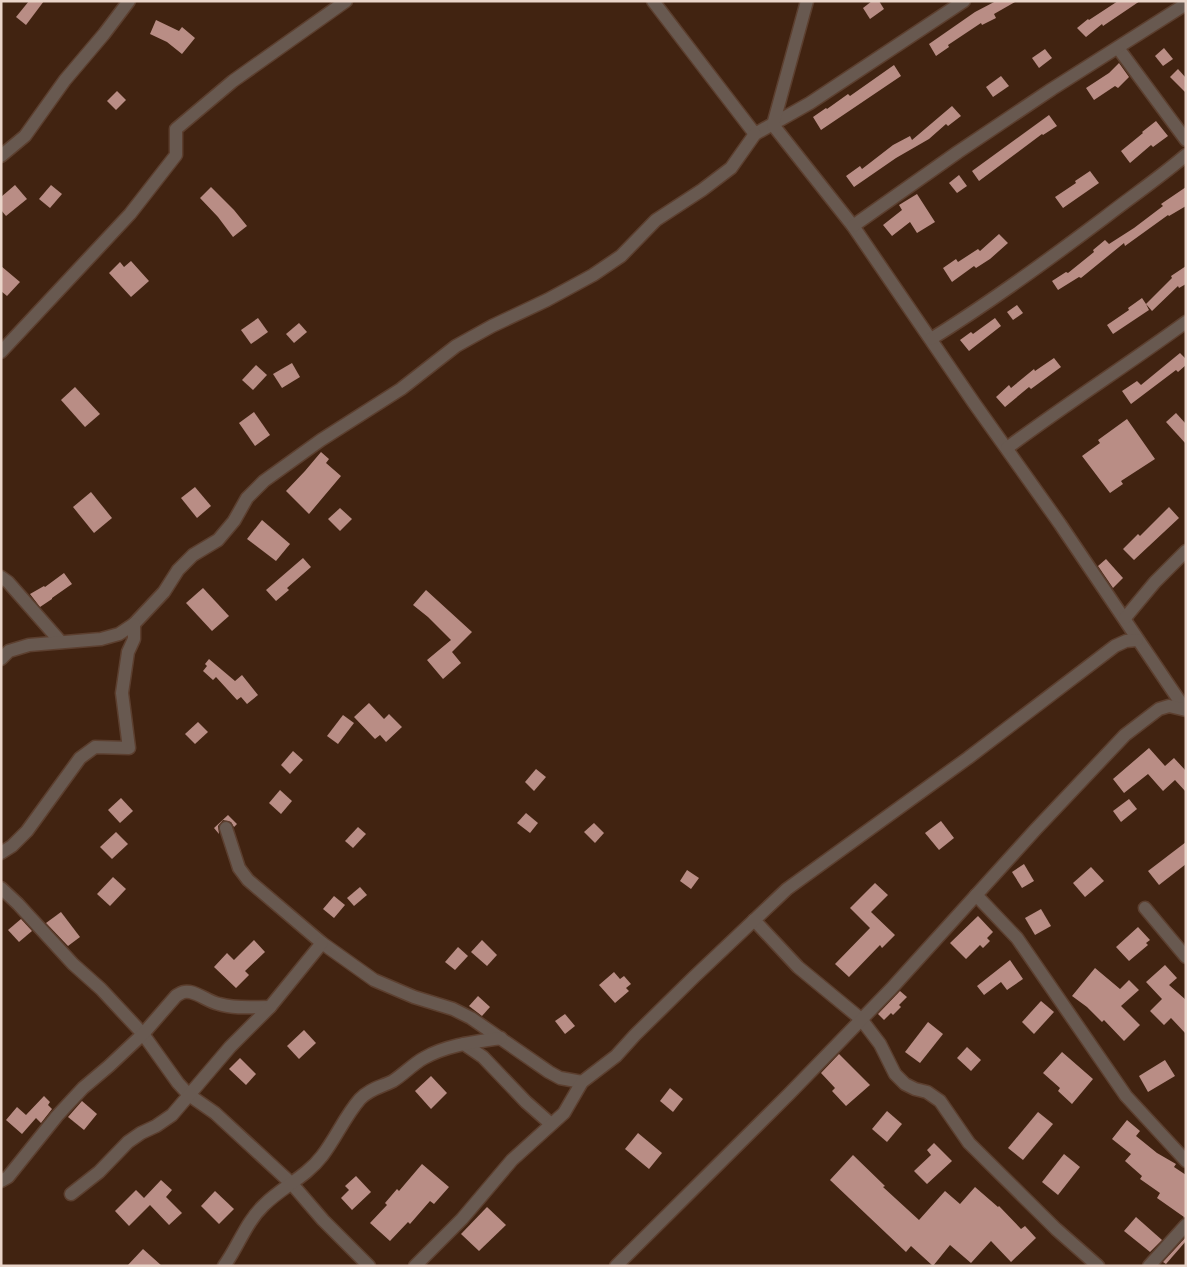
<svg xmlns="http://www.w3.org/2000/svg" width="1187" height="1267" viewBox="0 0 1187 1267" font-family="'Fira Sans',sans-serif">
  <rect width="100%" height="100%" fill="#412311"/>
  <g fill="#b98d85">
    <path d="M 29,1 L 44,1 L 26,25 L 16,17 Z"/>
    <path d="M 872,1 L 879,1 L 884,9 L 870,19 L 863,8 Z"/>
    <path d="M 996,1 L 1015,2 L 994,14 L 996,18 L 982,25 L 981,23 L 948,45 L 949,47 L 936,56 L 929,44 L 975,12 Z"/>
    <path d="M 1118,1 L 1140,1 L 1103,26 L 1102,24 L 1086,37 L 1077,28 L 1088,19 L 1089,20 Z"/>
    <path d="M 156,20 L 179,31 L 182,27 L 195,38 L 182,54 L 167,42 L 150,34 Z"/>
    <path d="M 1164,48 L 1173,59 L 1163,66 L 1155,56 Z"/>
    <path d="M 1045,49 L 1052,58 L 1039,68 L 1032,58 Z"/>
    <path d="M 1119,63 L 1129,77 L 1118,88 L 1115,86 L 1094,100 L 1086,88 L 1109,73 Z"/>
    <path d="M 894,65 L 901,76 L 821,130 L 813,117 L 826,108 L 827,109 L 848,94 L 850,96 Z"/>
    <path d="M 1178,69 L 1186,78 L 1186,93 L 1170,77 Z"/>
    <path d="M 1001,76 L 1009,86 L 993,97 L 986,87 Z"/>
    <path d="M 117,91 L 126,100 L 116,110 L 107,101 Z"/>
    <path d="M 952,106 L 961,116 L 948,126 L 946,124 L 929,139 L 896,158 L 854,187 L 846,176 L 860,166 L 862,169 L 893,145 L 910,136 L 912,140 Z"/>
    <path d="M 1049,115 L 1057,126 L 1043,135 L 1042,134 L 979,181 L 972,171 Z"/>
    <path d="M 1156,121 L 1168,136 L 1153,147 L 1151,145 L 1130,163 L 1121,151 L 1143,133 L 1142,132 Z"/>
    <path d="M 1090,171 L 1099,183 L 1063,208 L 1055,197 L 1076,183 L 1075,181 Z"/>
    <path d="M 959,175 L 967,186 L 957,193 L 949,183 Z"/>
    <path d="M 15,185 L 27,199 L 6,216 L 1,210 L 1,197 Z"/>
    <path d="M 51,185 L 62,194 L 50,208 L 39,199 Z"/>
    <path d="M 211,187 L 234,210 L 247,226 L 233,237 L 218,217 L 200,198 Z"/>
    <path d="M 1186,187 L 1186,206 L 1169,216 L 1168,215 L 1125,246 L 1124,243 L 1081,278 L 1079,277 L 1058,290 L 1052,281 L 1066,272 L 1068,273 L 1094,252 L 1093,250 L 1105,240 L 1109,244 L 1134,228 L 1163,206 L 1161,204 Z"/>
    <path d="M 917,194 L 935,222 L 917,233 L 910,222 L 892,236 L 883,225 L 902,210 L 899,205 Z"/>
    <path d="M 999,234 L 1008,243 L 990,259 L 976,268 L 974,266 L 952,282 L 943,268 L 956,259 L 958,262 L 978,249 L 980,251 Z"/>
    <path d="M 131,261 L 149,281 L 131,297 L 109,273 L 120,262 L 124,267 Z"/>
    <path d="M 1,266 L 20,282 L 7,296 L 1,291 Z"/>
    <path d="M 1186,266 L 1186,284 L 1179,288 L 1178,286 L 1152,311 L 1146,304 L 1149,310 L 1113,334 L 1107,325 L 1129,310 L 1128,308 L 1142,298 L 1146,304 L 1172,278 L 1171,276 Z"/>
    <path d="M 1017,305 L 1023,313 L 1013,320 L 1007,312 Z"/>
    <path d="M 258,318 L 268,332 L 251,344 L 241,330 Z"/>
    <path d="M 995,318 L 1001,326 L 969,351 L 960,340 L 971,332 L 973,334 Z"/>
    <path d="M 299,323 L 307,332 L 294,343 L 286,334 Z"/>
    <path d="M 1180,353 L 1186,359 L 1186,365 L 1178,372 L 1176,370 L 1131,404 L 1122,391 L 1137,381 L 1141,385 Z"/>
    <path d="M 1054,358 L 1061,367 L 1031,389 L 1029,387 L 1005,407 L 996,397 L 1009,385 L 1011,388 L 1034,369 L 1035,371 Z"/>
    <path d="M 292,363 L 300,377 L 282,388 L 273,374 Z"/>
    <path d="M 256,365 L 267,375 L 253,390 L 242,380 Z"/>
    <path d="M 75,387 L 100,414 L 85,427 L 61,400 Z"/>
    <path d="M 254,412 L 270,435 L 255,446 L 239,423 Z"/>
    <path d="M 1176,413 L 1186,424 L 1186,444 L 1166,422 Z"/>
    <path d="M 1127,419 L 1155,459 L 1121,481 L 1123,484 L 1110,493 L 1082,456 L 1100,443 L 1098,440 Z"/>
    <path d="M 321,452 L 329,459 L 326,463 L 341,476 L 309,514 L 286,491 L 305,471 Z"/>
    <path d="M 195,487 L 211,506 L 197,518 L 181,498 Z"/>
    <path d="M 91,492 L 112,518 L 94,533 L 73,507 Z"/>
    <path d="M 1169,507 L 1179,518 L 1134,560 L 1123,549 L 1138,534 L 1140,536 Z"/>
    <path d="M 340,508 L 352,519 L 340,531 L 328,519 Z"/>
    <path d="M 262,520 L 290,544 L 276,561 L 247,539 Z"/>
    <path d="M 303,558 L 311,567 L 287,588 L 289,590 L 276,601 L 266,590 Z"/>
    <path d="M 1106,559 L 1123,578 L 1113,588 L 1098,566 Z"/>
    <path d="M 64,573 L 72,584 L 52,598 L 52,599 L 40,607 L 30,594 L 44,586 L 45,587 Z"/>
    <path d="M 203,588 L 229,616 L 212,631 L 186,603 Z"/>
    <path d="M 426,590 L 472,632 L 452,652 L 461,663 L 443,679 L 427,660 L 451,640 L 428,617 L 413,605 Z"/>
    <path d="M 209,659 L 235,681 L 242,675 L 258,695 L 247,704 L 241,697 L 237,700 L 216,677 L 213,680 L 203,671 L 207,666 L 205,664 Z"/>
    <path d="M 369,703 L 384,719 L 389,714 L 402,727 L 386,742 L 380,735 L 375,739 L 354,717 Z"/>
    <path d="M 343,715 L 354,723 L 338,744 L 327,736 Z"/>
    <path d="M 198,722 L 208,732 L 195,744 L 185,734 Z"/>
    <path d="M 1149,748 L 1165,766 L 1174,758 L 1186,771 L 1186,792 L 1175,780 L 1163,791 L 1148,774 L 1124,793 L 1113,779 Z"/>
    <path d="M 293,751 L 303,760 L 290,774 L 281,765 Z"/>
    <path d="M 536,769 L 546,777 L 534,791 L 525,782 Z"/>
    <path d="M 280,790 L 292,801 L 281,814 L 269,803 Z"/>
    <path d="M 121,798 L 133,811 L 120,823 L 108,810 Z"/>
    <path d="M 1129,799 L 1137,809 L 1121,822 L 1113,811 Z"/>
    <path d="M 526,813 L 538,823 L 530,833 L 517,823 Z"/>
    <path d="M 228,815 L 237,824 L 234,827 L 231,822 L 223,820 L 218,826 L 219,834 L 214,828 Z"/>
    <path d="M 941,821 L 954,838 L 939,850 L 925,833 Z"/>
    <path d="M 594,823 L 604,833 L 595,843 L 584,832 Z"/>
    <path d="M 358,827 L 366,834 L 353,848 L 345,841 Z"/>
    <path d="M 116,832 L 128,844 L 112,859 L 100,847 Z"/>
    <path d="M 1186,842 L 1186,864 L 1159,885 L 1148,871 Z"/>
    <path d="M 1024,864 L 1034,881 L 1022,888 L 1012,872 Z"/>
    <path d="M 1091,867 L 1104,881 L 1085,897 L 1073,883 Z"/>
    <path d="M 687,870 L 699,878 L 691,889 L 680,881 Z"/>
    <path d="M 113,877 L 126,889 L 110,906 L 97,894 Z"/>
    <path d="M 875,883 L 888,895 L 871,912 L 895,935 L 882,948 L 880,945 L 849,977 L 835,964 L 870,928 L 850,908 Z"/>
    <path d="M 360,887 L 367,895 L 354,906 L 347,898 Z"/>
    <path d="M 334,896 L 345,905 L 334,918 L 323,909 Z"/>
    <path d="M 1041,909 L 1051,926 L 1035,935 L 1025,918 Z"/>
    <path d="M 61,912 L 80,937 L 68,946 L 46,923 Z"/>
    <path d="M 978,916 L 993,932 L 987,938 L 990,941 L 983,948 L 980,945 L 966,959 L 950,943 Z"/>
    <path d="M 21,919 L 32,931 L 19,942 L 8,930 Z"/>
    <path d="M 1138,927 L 1150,940 L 1146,943 L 1148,945 L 1129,961 L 1116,947 Z"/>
    <path d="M 254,940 L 265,952 L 245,971 L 249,975 L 236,988 L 214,967 L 227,953 L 234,960 Z"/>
    <path d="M 482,940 L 497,955 L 487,966 L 471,952 Z"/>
    <path d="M 458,947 L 468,956 L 455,970 L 445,962 Z"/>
    <path d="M 1010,960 L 1023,979 L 1007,990 L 1001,982 L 984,995 L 977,986 Z"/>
    <path d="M 1165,965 L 1177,978 L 1169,985 L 1186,1000 L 1186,1034 L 1171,1018 L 1164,1025 L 1150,1011 L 1162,999 L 1146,982 Z"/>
    <path d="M 1095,968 L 1120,989 L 1129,980 L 1139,990 L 1121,1006 L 1140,1025 L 1124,1041 L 1104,1020 L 1102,1022 L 1087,1007 L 1072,996 Z"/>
    <path d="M 614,972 L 620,979 L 624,976 L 631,984 L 626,988 L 629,991 L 615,1003 L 599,985 Z"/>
    <path d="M 900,991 L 907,997 L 899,1005 L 901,1007 L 893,1015 L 891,1013 L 884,1020 L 878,1014 Z"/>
    <path d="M 478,996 L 490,1007 L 482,1016 L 469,1006 Z"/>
    <path d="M 1041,1001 L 1054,1012 L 1034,1034 L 1022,1022 Z"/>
    <path d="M 565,1014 L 575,1026 L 565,1034 L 555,1021 Z"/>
    <path d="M 928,1022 L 943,1034 L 920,1063 L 905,1052 Z"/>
    <path d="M 304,1030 L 316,1043 L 299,1059 L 287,1046 Z"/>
    <path d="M 967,1047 L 981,1060 L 971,1071 L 957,1058 Z"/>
    <path d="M 1062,1052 L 1093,1079 L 1072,1104 L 1058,1091 L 1060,1088 L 1043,1073 Z"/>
    <path d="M 839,1054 L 870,1085 L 846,1106 L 832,1091 L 835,1088 L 821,1073 Z"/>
    <path d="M 240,1058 L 256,1074 L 246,1085 L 229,1069 Z"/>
    <path d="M 1165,1060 L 1175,1076 L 1148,1092 L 1139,1076 Z"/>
    <path d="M 431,1076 L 447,1093 L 431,1109 L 415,1091 Z"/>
    <path d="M 670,1088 L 683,1099 L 673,1112 L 660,1101 Z"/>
    <path d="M 44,1096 L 50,1102 L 48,1105 L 52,1109 L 41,1123 L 36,1118 L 22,1134 L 6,1120 L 17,1107 L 26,1115 Z"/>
    <path d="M 82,1101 L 97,1114 L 84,1130 L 68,1117 Z"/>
    <path d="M 887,1111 L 902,1124 L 887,1142 L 872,1129 Z"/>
    <path d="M 1038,1112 L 1053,1124 L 1023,1160 L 1008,1148 Z"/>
    <path d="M 1127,1120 L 1140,1131 L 1136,1136 L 1157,1153 L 1176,1164 L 1174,1167 L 1186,1175 L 1186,1217 L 1183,1218 L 1184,1217 L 1157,1198 L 1160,1193 L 1140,1179 L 1142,1176 L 1125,1161 L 1131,1154 L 1112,1139 Z"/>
    <path d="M 638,1133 L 662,1153 L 649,1169 L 625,1149 Z"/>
    <path d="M 934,1143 L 952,1161 L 927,1184 L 914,1171 L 931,1155 L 927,1150 Z"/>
    <path d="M 1064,1154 L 1080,1167 L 1058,1195 L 1042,1182 Z"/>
    <path d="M 853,1155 L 885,1186 L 883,1187 L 919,1220 L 945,1191 L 960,1204 L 975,1187 L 998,1207 L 999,1206 L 1021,1229 L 1025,1226 L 1036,1238 L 1011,1262 L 991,1241 L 971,1263 L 950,1245 L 933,1266 L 911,1246 L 906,1252 L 830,1180 Z"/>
    <path d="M 422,1164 L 449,1187 L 434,1204 L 430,1201 L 410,1224 L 408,1222 L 390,1241 L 370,1223 L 387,1205 L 385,1203 L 397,1189 L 399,1191 Z"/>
    <path d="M 356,1176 L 371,1192 L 352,1210 L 341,1198 L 349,1190 L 345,1186 Z"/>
    <path d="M 161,1180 L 172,1190 L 166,1197 L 182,1213 L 169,1225 L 150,1205 L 129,1226 L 115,1211 L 136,1190 L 144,1198 Z"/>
    <path d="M 215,1191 L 234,1209 L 219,1224 L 201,1206 Z"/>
    <path d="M 487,1207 L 506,1225 L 479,1251 L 461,1234 Z"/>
    <path d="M 1136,1217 L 1162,1240 L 1150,1252 L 1124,1231 Z"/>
    <path d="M 1186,1237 L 1186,1241 L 1166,1264 L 1163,1262 Z"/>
    <path d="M 143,1249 L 162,1266 L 127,1266 Z"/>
  </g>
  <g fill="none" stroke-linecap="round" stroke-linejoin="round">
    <defs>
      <g id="minor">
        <path d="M 653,1 L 755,134 L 810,103 L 964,1"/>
        <path d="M 807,1 L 773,125 L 853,226 L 974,403 L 1060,524 L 1185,709"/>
        <path d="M 1118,48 L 1186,140"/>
        <path d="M 1,156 L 25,136 L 65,80 L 104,34 L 129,1"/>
        <path d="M 853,226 L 958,152 L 1052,89 L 1186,4"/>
        <path d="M 931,339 C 991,302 1047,261 1104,218 C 1131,197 1159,178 1186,155"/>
        <path d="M 1,352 L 130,214 L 176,155 L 176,129 L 233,81 L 346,1"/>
        <path d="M 1007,448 C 1066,404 1127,365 1186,322"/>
        <path d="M 1,577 L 8,582 L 60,641"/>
        <path d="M 1125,618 L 1155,582 L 1186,551"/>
        <path d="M 1,659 L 9,651 L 29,645 L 101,639 L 119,634 L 134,624 L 164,592 L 178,570 L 193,555 L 218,540 L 234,521 L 247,498 L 264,481 L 321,440 L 401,389 L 456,346 L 492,326 L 547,300 L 593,275 L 621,256 L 656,220 L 702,190 L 731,168 L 755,134"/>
        <path d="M 226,828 L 239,868 L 248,880 L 322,943 L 374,980 L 414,997 L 453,1009 L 471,1018 L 549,1072 L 560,1078 L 582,1082"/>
        <path d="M 1,853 L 12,846 L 27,831 L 80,758 L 95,747 L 129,748 L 122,693 L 128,652 L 134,639 L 134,624"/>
        <path d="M 1,888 L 18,904 L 73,964 L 101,989 L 143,1034 L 178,1083 L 189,1095 L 215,1113 L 292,1184 L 323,1220 L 369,1266"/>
        <path d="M 976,895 L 1017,938 L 1126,1096 L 1186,1161"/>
        <path d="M 1145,908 L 1186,957"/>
        <path d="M 754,920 L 798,967 L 861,1019 L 880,1044 L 895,1074 L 905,1084 L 915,1089 L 927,1092 L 940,1101 L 969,1143 L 1056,1229 L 1098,1266"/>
        <path d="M 464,1044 L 483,1057 L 526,1102 L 551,1124"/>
        <path d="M 1,1181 L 8,1177 L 57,1116 L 83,1088 L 109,1066 L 143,1034 L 176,996 C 181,993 183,991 190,992 C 200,994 209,1002 219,1004 C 235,1009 253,1007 270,1007"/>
        <path d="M 71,1194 L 99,1172 L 128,1142 L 141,1133 L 156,1126 L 172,1115 L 230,1047 L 270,1007 L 322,943"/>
        <path d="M 224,1266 C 238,1247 246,1222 264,1205 C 282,1187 306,1177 322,1156 C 336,1138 345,1116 360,1099 C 369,1089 381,1087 393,1081 C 404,1074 413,1064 424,1058 C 447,1045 474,1042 501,1038"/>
        <path d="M 415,1266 L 462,1219 L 512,1160 L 564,1113 L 582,1082 L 616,1056 L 635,1035 L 694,977 L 787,889 L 968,758 L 1115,646 L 1126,641 L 1137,640"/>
        <path d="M 616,1266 L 790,1093 L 891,989 L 1036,829 L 1125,735 L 1159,709 L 1169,706 L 1186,710"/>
        <path d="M 1149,1266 L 1186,1225"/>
      </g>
    </defs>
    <use href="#minor" stroke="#5c3f2f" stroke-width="15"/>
    <use href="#minor" stroke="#685950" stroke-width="12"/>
  </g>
  <rect width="1187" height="1267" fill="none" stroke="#ead5ca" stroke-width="5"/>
</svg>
